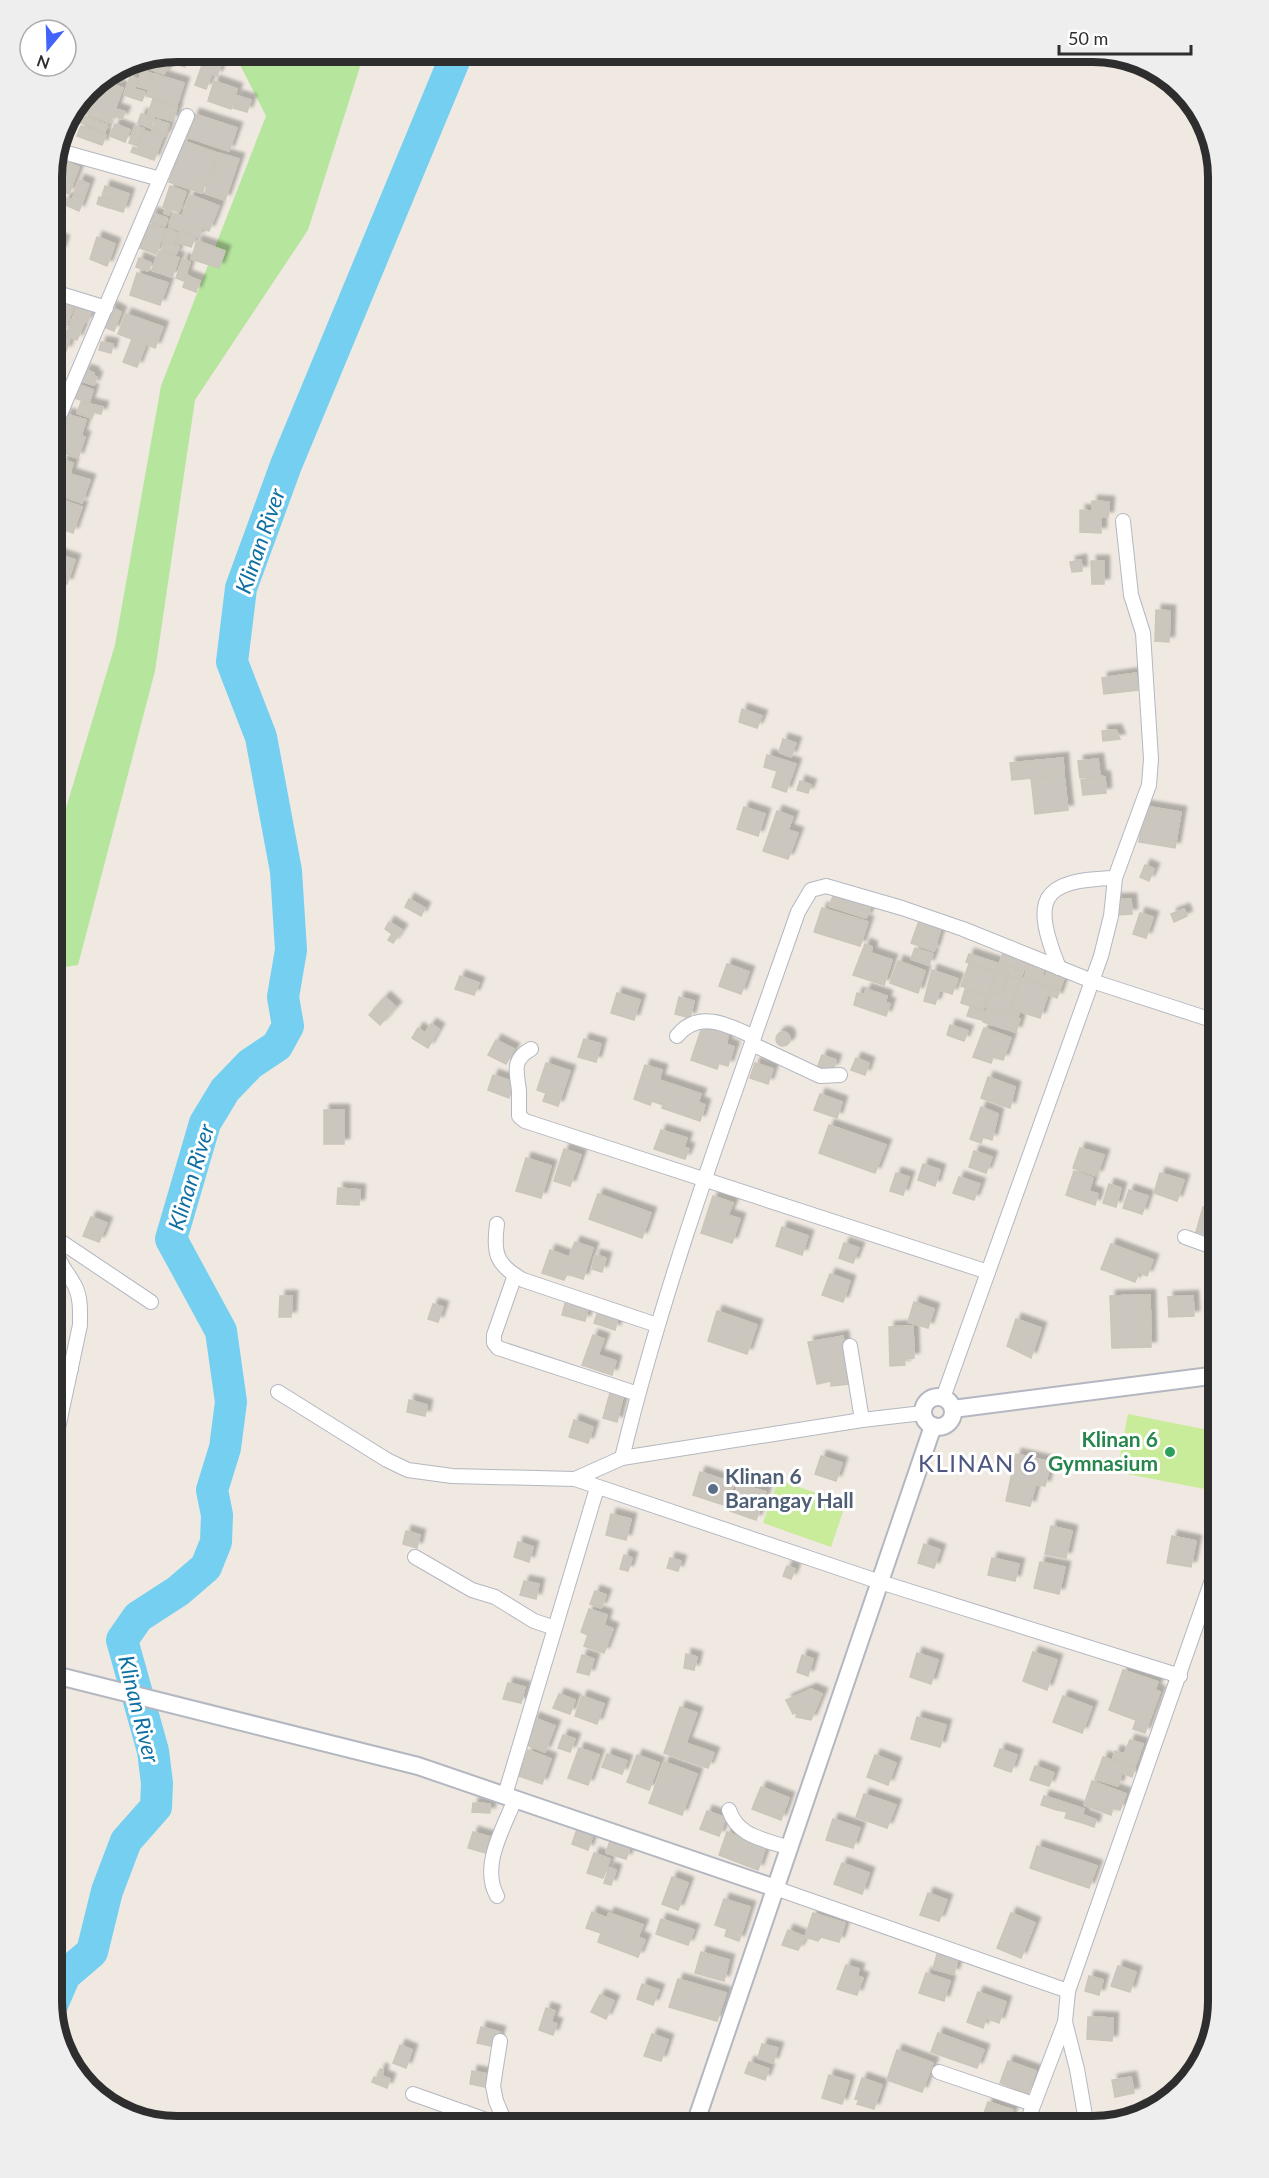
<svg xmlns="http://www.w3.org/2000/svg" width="1269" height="2178" viewBox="0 0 1269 2178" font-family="Lato,sans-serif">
  <defs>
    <filter id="shadow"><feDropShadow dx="5.5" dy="-5.5" stdDeviation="1.5" flood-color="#0004"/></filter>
  </defs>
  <rect width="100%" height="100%" fill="#efe9e1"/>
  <path fill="#b6e59e" d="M 233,51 L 365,51 L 308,230 L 195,400 L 155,671 L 78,965 L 51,969 L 51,858 L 115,645 L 161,386 L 266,116 Z"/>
  <g fill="#c9ec9a">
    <path d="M 1128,1414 L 1218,1432 L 1218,1475 L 1215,1491 L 1117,1472 Z"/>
    <path d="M 778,1480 L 846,1503 L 831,1547 L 763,1523 Z"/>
  </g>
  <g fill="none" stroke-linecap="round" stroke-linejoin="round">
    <path stroke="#75cff0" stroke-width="32" d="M 52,2005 L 65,1975 L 92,1952 L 107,1891 L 126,1841 L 156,1807 L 157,1783 L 153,1751 L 122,1640 L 138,1617 L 178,1591 L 206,1567 L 216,1542 L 217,1515 L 212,1490 L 225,1448 L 231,1402 L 221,1331 L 171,1239 L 205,1123 L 225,1090 L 250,1064 L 277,1046 L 288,1026 L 283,997 L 291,950 L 286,871 L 261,737 L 232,662 L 241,588 L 286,465 L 458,51"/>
  </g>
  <g fill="#cbc7bf" stroke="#cbc5ba" stroke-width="1.5" filter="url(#shadow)">
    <path d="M 176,51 L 191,51 L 185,67 L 157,58 L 158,55 Z"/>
    <path d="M 207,51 L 220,51 L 218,57 L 223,59 L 217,76 L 212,74 L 206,89 L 195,85 Z"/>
    <path d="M 151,59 L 168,66 L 164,74 L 148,68 Z"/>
    <path d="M 118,68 L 126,70 L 121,82 L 107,77 L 113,71 L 116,72 Z"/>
    <path d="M 142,70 L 152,74 L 147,89 L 137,86 Z"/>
    <path d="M 154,74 L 184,83 L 177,105 L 147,96 Z"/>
    <path d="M 130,77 L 138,79 L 134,89 L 145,92 L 142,101 L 124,95 Z"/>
    <path d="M 100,80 L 123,88 L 115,109 L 125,112 L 122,119 L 113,115 L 110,123 L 84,113 L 96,82 Z"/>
    <path d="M 214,81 L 237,89 L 231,109 L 208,101 Z"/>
    <path d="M 237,96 L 251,100 L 247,112 L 233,108 Z"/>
    <path d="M 153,99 L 177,107 L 173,121 L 148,114 Z"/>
    <path d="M 141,114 L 154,118 L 151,128 L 138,123 Z"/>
    <path d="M 194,114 L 237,128 L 229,151 L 187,137 Z"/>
    <path d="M 84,116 L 107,125 L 105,132 L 81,123 Z"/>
    <path d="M 156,120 L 169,124 L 165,136 L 152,131 Z"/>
    <path d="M 115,124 L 130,130 L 125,142 L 110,136 Z"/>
    <path d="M 81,126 L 106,135 L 102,145 L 77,136 Z"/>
    <path d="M 135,126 L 144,129 L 138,146 L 129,143 Z"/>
    <path d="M 145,131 L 163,137 L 154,160 L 131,152 L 133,147 L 138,149 Z"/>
    <path d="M 183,141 L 217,153 L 202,193 L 169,182 Z"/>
    <path d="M 218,153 L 239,159 L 225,200 L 205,193 Z"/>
    <path d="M 53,159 L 61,161 L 55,177 L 51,176 Z"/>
    <path d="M 66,162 L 79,167 L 69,194 L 57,189 Z"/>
    <path d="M 79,180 L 89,184 L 84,197 L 74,193 Z"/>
    <path d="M 105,186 L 129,194 L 123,212 L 110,208 L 113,200 L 102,197 Z"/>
    <path d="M 170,186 L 186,192 L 179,212 L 171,209 L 169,215 L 164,213 L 166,208 L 163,207 Z"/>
    <path d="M 74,195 L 84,198 L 79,211 L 63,204 L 66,198 L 72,200 Z"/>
    <path d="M 190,195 L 219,206 L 209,231 L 202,228 L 199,237 L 169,227 L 174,213 L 182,216 Z"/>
    <path d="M 99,197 L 112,201 L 109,208 L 97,204 Z"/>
    <path d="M 152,213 L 167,218 L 165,226 L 149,222 Z"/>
    <path d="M 148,224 L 165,229 L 156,254 L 140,248 Z"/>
    <path d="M 167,229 L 177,233 L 174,243 L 163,240 Z"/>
    <path d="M 179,232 L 195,238 L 191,247 L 176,242 Z"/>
    <path d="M 51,236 L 64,241 L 60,252 L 51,248 Z"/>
    <path d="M 97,237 L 115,244 L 107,266 L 90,259 Z"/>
    <path d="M 164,241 L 179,246 L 176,254 L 161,250 Z"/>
    <path d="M 197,241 L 225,251 L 219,268 L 191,259 Z"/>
    <path d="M 159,251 L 179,258 L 172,277 L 152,270 Z"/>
    <path d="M 139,258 L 151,263 L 148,271 L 136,267 Z"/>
    <path d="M 183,259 L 190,262 L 184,281 L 176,278 Z"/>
    <path d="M 137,273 L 168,283 L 160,305 L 130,295 Z"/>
    <path d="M 187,276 L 200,281 L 196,292 L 183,287 Z"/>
    <path d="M 56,300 L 74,306 L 64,332 L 51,328 L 51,315 Z"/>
    <path d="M 79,301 L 93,306 L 87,322 L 73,317 Z"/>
    <path d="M 111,307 L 121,312 L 114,331 L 104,327 Z"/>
    <path d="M 126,314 L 163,327 L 155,348 L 146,344 L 137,367 L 123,362 L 132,339 L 118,334 Z"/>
    <path d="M 72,319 L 84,323 L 77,340 L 66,335 Z"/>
    <path d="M 51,333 L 70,339 L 66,351 L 51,347 Z"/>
    <path d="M 101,342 L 113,344 L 111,353 L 99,350 Z"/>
    <path d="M 85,370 L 94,373 L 93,376 L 97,377 L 94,385 L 81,381 Z"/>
    <path d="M 77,384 L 93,390 L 89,403 L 72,397 Z"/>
    <path d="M 81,402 L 103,407 L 101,414 L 94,412 L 92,418 L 77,413 Z"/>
    <path d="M 66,414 L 86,420 L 81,436 L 85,437 L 78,458 L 54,450 Z"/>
    <path d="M 63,460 L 73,463 L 70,474 L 90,480 L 82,503 L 51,492 L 52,468 L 60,470 Z"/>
    <path d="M 51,496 L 82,507 L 73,533 L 57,527 L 51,541 Z"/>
    <path d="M 1092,501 L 1109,502 L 1108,517 L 1101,517 L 1101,533 L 1080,532 L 1080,510 L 1092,511 Z"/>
    <path d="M 51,552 L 75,560 L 67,584 L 51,578 Z"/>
    <path d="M 1081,560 L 1082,571 L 1072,572 L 1070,562 Z"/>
    <path d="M 1091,561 L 1104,561 L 1104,584 L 1092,584 Z"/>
    <rect x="1207" y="583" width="11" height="14"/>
    <path d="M 1156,610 L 1170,611 L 1169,642 L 1155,641 Z"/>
    <path d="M 1136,673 L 1138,690 L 1104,694 L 1102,678 Z"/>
    <path d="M 742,709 L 762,716 L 757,728 L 739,722 Z"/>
    <path d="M 1116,730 L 1120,739 L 1103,741 L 1102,731 Z"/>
    <path d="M 783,739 L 796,743 L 791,757 L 779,752 Z"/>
    <path d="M 767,755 L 796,764 L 786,792 L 772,787 L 777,771 L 764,767 Z"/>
    <path d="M 1063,758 L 1064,775 L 1012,780 L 1010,763 Z"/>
    <path d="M 1098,759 L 1100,776 L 1080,778 L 1078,761 Z"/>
    <path d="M 1064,775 L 1068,810 L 1035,814 L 1031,778 Z"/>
    <path d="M 1100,776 L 1105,777 L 1106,793 L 1083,795 L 1081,780 Z"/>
    <path d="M 800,781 L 811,785 L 808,793 L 797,790 Z"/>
    <path d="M 1144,806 L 1181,812 L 1175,848 L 1139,842 Z"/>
    <path d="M 744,807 L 765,814 L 758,836 L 737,829 Z"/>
    <path d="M 777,811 L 793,817 L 788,830 L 798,833 L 788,859 L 763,851 Z"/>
    <path d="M 1145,865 L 1154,869 L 1149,881 L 1140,877 Z"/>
    <path d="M 834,894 L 871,906 L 866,918 L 829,906 Z"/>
    <path d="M 409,899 L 425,908 L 421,916 L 405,907 Z"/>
    <path d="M 1115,899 L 1131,899 L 1132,914 L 1117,915 Z"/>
    <path d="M 822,908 L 868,922 L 860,946 L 814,932 Z"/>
    <path d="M 1184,909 L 1187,916 L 1174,922 L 1171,914 Z"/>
    <path d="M 1140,913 L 1153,917 L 1146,938 L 1133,934 Z"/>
    <path d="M 919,921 L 941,928 L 934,951 L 911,943 Z"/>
    <path d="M 389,922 L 402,930 L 393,943 L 388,940 L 392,934 L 385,929 Z"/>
    <path d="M 865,944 L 872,947 L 871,953 L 892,960 L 884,985 L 853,975 Z"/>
    <path d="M 915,948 L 933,954 L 929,965 L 911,959 Z"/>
    <path d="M 1004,950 L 1030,958 L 1026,970 L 1000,962 Z"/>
    <path d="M 969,954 L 997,963 L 995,971 L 966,962 Z"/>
    <path d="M 1031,959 L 1046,964 L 1042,976 L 1057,981 L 1055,987 L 1025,977 Z"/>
    <path d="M 898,961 L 925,971 L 918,993 L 890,983 Z"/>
    <path d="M 999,963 L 1023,971 L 1021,978 L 998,969 Z"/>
    <path d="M 727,964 L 749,972 L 741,994 L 719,986 Z"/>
    <path d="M 969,964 L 995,973 L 988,995 L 961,986 Z"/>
    <path d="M 932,970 L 958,979 L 952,994 L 940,990 L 935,1004 L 924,1001 Z"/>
    <path d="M 997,971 L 1007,974 L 1001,994 L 991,991 Z"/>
    <path d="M 1047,972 L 1064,978 L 1057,998 L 1049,995 L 1052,988 L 1056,989 L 1059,980 L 1046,975 Z"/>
    <path d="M 460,976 L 479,983 L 474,995 L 455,989 Z"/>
    <path d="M 1009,976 L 1020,980 L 1010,1009 L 1019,1012 L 1018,1017 L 986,1007 L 991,993 L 1002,996 Z"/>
    <path d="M 1022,978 L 1050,988 L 1040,1018 L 1012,1009 Z"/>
    <path d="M 866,989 L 887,996 L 885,1002 L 890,1004 L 886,1016 L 854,1005 L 857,993 L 864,995 Z"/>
    <path d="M 965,989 L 988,996 L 983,1010 L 961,1003 Z"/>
    <path d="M 617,993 L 640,1000 L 634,1020 L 611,1013 Z"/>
    <path d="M 385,997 L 396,1007 L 380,1025 L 369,1015 Z"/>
    <path d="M 679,997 L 694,1001 L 690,1018 L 675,1014 Z"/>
    <path d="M 970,1007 L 985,1012 L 982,1020 L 967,1016 Z"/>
    <path d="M 987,1009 L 1020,1019 L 1016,1032 L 983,1022 Z"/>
    <path d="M 431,1024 L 439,1029 L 428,1048 L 412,1038 L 418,1028 L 425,1033 Z"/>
    <path d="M 703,1024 L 729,1033 L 726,1044 L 734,1047 L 728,1066 L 719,1063 L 717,1069 L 691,1060 Z"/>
    <path d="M 950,1025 L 968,1031 L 964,1041 L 947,1035 Z"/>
    <path d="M 984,1028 L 1011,1038 L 1003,1060 L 993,1057 L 991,1063 L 973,1057 Z"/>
    <circle cx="783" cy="1039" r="7"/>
    <path d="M 584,1039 L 601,1044 L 596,1062 L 578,1057 Z"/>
    <path d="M 496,1040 L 514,1049 L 506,1064 L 488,1055 Z"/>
    <path d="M 822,1055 L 836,1060 L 833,1069 L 830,1068 L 828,1072 L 817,1068 Z"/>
    <path d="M 856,1058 L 869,1063 L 865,1075 L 851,1070 Z"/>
    <path d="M 546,1063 L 570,1071 L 558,1106 L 543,1101 L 546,1093 L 537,1090 Z"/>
    <path d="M 755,1063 L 773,1069 L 768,1084 L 750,1078 Z"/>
    <path d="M 645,1065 L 662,1070 L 659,1080 L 701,1094 L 698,1102 L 705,1105 L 700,1121 L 662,1108 L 663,1105 L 652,1101 L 650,1105 L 634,1099 Z"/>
    <path d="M 493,1075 L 514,1082 L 509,1098 L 488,1090 Z"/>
    <path d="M 988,1077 L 1015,1087 L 1010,1108 L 981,1098 Z"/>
    <path d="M 820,1094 L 842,1102 L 837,1118 L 814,1110 Z"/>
    <path d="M 981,1107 L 998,1114 L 992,1140 L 983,1137 L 981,1143 L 970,1139 Z"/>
    <rect x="324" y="1110" width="20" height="34"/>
    <path d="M 829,1125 L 886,1145 L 875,1173 L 819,1153 Z"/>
    <path d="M 661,1130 L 687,1138 L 684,1147 L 689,1149 L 685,1159 L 654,1149 Z"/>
    <path d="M 1080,1148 L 1104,1155 L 1097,1176 L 1073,1168 Z"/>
    <path d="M 564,1149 L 581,1155 L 570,1186 L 554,1181 Z"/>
    <path d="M 974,1151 L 992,1157 L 986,1173 L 969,1167 Z"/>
    <path d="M 526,1158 L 551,1166 L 541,1198 L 516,1191 Z"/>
    <path d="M 923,1164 L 940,1170 L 935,1186 L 918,1180 Z"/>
    <path d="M 1074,1171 L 1093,1178 L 1089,1191 L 1098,1194 L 1095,1205 L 1066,1195 Z"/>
    <path d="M 896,1173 L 909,1177 L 903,1195 L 890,1191 Z"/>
    <path d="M 1160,1173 L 1184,1180 L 1177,1201 L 1154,1193 Z"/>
    <path d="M 959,1177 L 980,1184 L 974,1200 L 953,1193 Z"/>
    <path d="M 1109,1184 L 1121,1188 L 1116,1207 L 1103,1203 Z"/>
    <path d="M 338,1188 L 360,1190 L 359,1205 L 337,1204 Z"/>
    <path d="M 1129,1190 L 1148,1196 L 1142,1214 L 1123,1208 Z"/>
    <path d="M 598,1194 L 651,1213 L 642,1238 L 589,1219 Z"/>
    <path d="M 713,1196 L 733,1203 L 728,1215 L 740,1219 L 732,1243 L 701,1233 Z"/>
    <path d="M 1203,1207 L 1218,1212 L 1218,1238 L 1196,1232 Z"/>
    <path d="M 91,1217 L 107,1223 L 99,1242 L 83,1236 Z"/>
    <path d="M 782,1227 L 808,1236 L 802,1255 L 776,1246 Z"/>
    <path d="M 575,1242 L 593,1248 L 583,1279 L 567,1274 L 564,1280 L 542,1273 L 550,1250 L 569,1257 Z"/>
    <path d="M 844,1243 L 859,1248 L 853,1263 L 839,1258 Z"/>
    <path d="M 1111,1244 L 1153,1260 L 1147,1276 L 1139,1272 L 1135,1282 L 1101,1269 Z"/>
    <path d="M 595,1255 L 606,1258 L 602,1272 L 592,1269 Z"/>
    <path d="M 830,1274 L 850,1281 L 843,1302 L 822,1295 Z"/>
    <path d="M 1150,1295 L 1151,1347 L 1112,1348 L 1110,1296 Z"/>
    <path d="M 280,1296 L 292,1296 L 291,1317 L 279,1317 Z"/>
    <path d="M 1193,1296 L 1194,1316 L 1169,1317 L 1168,1297 Z"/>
    <path d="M 566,1300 L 589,1305 L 585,1321 L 562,1315 Z"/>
    <path d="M 914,1302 L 934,1309 L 928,1328 L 908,1322 Z"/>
    <path d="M 433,1304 L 443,1307 L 438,1322 L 428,1319 Z"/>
    <path d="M 599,1308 L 619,1314 L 615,1330 L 594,1323 Z"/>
    <path d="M 717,1311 L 757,1325 L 747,1354 L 708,1341 Z"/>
    <path d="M 1016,1319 L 1041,1328 L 1031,1358 L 1007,1346 Z"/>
    <path d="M 913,1326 L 914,1358 L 904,1359 L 905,1365 L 890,1366 L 889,1327 Z"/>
    <path d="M 593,1335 L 604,1339 L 598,1355 L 616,1361 L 612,1375 L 582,1365 Z"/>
    <path d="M 843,1336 L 849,1384 L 831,1386 L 831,1381 L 817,1384 L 808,1342 Z"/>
    <path d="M 610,1393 L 623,1397 L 617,1422 L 603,1418 Z"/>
    <path d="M 409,1400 L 427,1405 L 425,1416 L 407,1412 Z"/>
    <path d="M 574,1420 L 593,1427 L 588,1443 L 569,1437 Z"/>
    <path d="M 1016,1454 L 1051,1462 L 1045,1486 L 1036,1484 L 1030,1506 L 1006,1501 Z"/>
    <path d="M 821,1456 L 842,1463 L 836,1481 L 815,1474 Z"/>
    <path d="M 700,1472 L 734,1483 L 727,1506 L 693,1495 Z"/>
    <path d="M 739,1484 L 766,1492 L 756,1520 L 730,1511 Z"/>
    <path d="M 611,1514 L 631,1519 L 626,1540 L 606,1535 Z"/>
    <path d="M 1051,1526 L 1072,1531 L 1066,1558 L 1045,1554 Z"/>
    <path d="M 406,1531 L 420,1535 L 417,1548 L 403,1544 Z"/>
    <path d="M 1172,1536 L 1196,1541 L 1191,1567 L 1167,1563 Z"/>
    <path d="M 518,1542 L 533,1547 L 529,1562 L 514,1557 Z"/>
    <path d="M 924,1544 L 940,1550 L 934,1568 L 918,1563 Z"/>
    <path d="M 624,1555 L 632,1558 L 628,1571 L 620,1569 Z"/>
    <path d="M 670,1558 L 681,1561 L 678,1571 L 667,1568 Z"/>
    <path d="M 992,1558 L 1019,1564 L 1015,1581 L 988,1575 Z"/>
    <path d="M 1040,1562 L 1065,1567 L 1059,1594 L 1034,1588 Z"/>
    <path d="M 787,1566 L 795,1569 L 791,1579 L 783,1576 Z"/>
    <path d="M 524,1581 L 539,1584 L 536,1599 L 520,1595 Z"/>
    <path d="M 595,1591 L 606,1595 L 601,1608 L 590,1604 Z"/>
    <path d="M 589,1609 L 607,1615 L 604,1625 L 613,1629 L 604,1653 L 584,1646 L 588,1635 L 581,1632 Z"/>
    <path d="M 1218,1616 L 1218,1651 L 1209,1648 Z"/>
    <path d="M 1033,1652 L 1057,1660 L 1047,1690 L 1023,1681 Z"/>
    <path d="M 917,1653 L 938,1660 L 931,1684 L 910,1677 Z"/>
    <path d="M 686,1654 L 697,1657 L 694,1670 L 684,1668 Z"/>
    <path d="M 582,1655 L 594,1659 L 589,1675 L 577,1672 Z"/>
    <path d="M 802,1655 L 813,1659 L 808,1676 L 797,1672 Z"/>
    <path d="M 1123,1670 L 1158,1682 L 1155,1690 L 1160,1692 L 1145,1733 L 1133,1729 L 1136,1720 L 1109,1710 Z"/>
    <path d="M 508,1683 L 525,1687 L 521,1703 L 503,1699 Z"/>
    <path d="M 811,1689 L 822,1694 L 811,1720 L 796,1717 L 797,1712 L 793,1714 L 786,1700 Z"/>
    <path d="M 559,1694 L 575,1700 L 570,1714 L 553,1708 Z"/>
    <path d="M 582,1696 L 604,1704 L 597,1724 L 575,1716 Z"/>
    <path d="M 1063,1696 L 1092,1707 L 1082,1733 L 1053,1722 Z"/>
    <path d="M 680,1707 L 697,1713 L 686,1743 L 714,1753 L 708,1768 L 664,1753 Z"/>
    <path d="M 917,1717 L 946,1725 L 940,1747 L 911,1739 Z"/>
    <path d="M 534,1718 L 555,1726 L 545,1752 L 524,1744 Z"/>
    <path d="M 563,1735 L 575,1739 L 570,1752 L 558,1748 Z"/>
    <path d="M 1130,1740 L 1143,1744 L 1135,1766 L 1113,1758 L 1115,1751 L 1124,1754 Z"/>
    <path d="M 579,1748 L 599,1755 L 588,1785 L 568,1778 Z"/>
    <path d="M 1000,1749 L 1017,1755 L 1011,1772 L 994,1766 Z"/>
    <path d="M 528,1750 L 551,1759 L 542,1784 L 519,1776 Z"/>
    <path d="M 607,1754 L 627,1761 L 622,1774 L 602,1767 Z"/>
    <path d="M 637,1755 L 659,1763 L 649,1790 L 627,1782 Z"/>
    <path d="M 875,1755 L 896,1763 L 888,1785 L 867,1777 Z"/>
    <path d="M 1103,1757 L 1135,1768 L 1132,1777 L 1122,1773 L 1118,1786 L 1095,1779 Z"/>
    <path d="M 664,1762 L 697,1774 L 682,1815 L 649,1803 Z"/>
    <path d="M 1035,1766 L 1054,1773 L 1049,1786 L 1030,1780 Z"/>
    <path d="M 1092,1781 L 1126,1794 L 1120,1810 L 1113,1808 L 1111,1815 L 1084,1805 Z"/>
    <path d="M 761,1787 L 789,1798 L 781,1820 L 752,1809 Z"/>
    <path d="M 864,1794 L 896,1805 L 887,1828 L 856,1817 Z"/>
    <path d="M 1044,1796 L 1060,1801 L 1057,1810 L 1041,1805 Z"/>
    <path d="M 1060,1801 L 1084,1809 L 1080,1822 L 1065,1818 L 1067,1812 L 1057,1810 Z"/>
    <path d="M 473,1803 L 490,1804 L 490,1813 L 472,1812 Z"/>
    <path d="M 707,1811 L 726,1818 L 719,1836 L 700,1829 Z"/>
    <path d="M 1083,1815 L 1096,1820 L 1094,1827 L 1080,1822 Z"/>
    <path d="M 833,1819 L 860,1828 L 853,1848 L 826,1840 Z"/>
    <path d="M 577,1829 L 593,1834 L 588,1850 L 572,1844 Z"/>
    <path d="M 473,1832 L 490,1837 L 486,1853 L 468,1848 Z"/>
    <path d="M 727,1832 L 766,1847 L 758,1870 L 719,1855 Z"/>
    <path d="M 611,1838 L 631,1845 L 626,1859 L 606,1853 Z"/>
    <path d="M 1037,1846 L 1097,1866 L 1089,1888 L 1030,1868 Z"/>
    <path d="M 594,1853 L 610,1859 L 603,1878 L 587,1873 Z"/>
    <path d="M 842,1863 L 869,1873 L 862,1894 L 834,1884 Z"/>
    <path d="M 609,1868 L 616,1870 L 611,1885 L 604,1883 Z"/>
    <path d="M 672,1877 L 688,1883 L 678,1910 L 662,1904 Z"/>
    <path d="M 928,1893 L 947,1900 L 939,1921 L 920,1915 Z"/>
    <path d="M 724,1899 L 750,1907 L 739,1941 L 725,1936 L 727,1929 L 715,1925 Z"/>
    <path d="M 592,1912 L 607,1918 L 609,1913 L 643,1925 L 638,1937 L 645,1940 L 638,1957 L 598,1942 L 601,1933 L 586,1928 Z"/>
    <path d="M 813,1913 L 845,1923 L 839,1942 L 821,1937 L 818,1941 L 805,1937 Z"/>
    <path d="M 1011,1913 L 1035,1923 L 1021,1958 L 997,1948 Z"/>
    <path d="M 661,1919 L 694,1930 L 688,1945 L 656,1934 Z"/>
    <path d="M 788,1930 L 805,1937 L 798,1950 L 782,1945 Z"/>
    <path d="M 701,1952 L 729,1960 L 724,1981 L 695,1973 Z"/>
    <path d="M 937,1954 L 958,1959 L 954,1974 L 933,1969 Z"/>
    <path d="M 846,1965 L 859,1969 L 857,1976 L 863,1978 L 857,1995 L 837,1989 Z"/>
    <path d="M 1118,1966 L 1136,1972 L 1130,1992 L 1111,1986 Z"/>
    <path d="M 926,1973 L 950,1981 L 944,2001 L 919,1993 Z"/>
    <path d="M 1089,1976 L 1103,1980 L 1099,1995 L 1085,1991 Z"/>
    <path d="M 678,1979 L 726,1993 L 717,2021 L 669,2007 Z"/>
    <path d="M 642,1984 L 659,1990 L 653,2005 L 637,1999 Z"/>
    <path d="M 978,1992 L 1006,2002 L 999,2023 L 986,2018 L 983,2028 L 967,2022 Z"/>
    <path d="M 600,1995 L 614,2001 L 606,2019 L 591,2012 Z"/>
    <path d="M 546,2008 L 555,2011 L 551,2022 L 557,2024 L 553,2035 L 539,2030 Z"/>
    <path d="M 1088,2017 L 1113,2018 L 1112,2041 L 1087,2039 Z"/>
    <path d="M 481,2027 L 500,2032 L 496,2047 L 477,2043 Z"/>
    <path d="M 938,2033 L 984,2050 L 977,2068 L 931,2052 Z"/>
    <path d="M 652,2034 L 668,2040 L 661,2061 L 644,2056 Z"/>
    <path d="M 762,2044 L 778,2048 L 773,2063 L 758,2058 Z"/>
    <path d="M 400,2045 L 412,2050 L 406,2068 L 393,2063 Z"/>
    <path d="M 897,2050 L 933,2063 L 922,2092 L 887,2080 Z"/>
    <path d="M 1008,2061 L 1036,2071 L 1028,2094 L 1000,2083 Z"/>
    <path d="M 749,2062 L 769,2069 L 765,2080 L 745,2073 Z"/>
    <path d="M 380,2069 L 383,2070 L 382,2076 L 390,2079 L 387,2088 L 372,2082 L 374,2077 L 377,2078 Z"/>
    <path d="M 472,2071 L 493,2075 L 490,2088 L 470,2084 Z"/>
    <path d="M 829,2075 L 849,2081 L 842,2104 L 822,2098 Z"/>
    <path d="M 1131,2077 L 1134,2093 L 1115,2097 L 1112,2080 Z"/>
    <path d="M 862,2078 L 882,2085 L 874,2109 L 857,2104 L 859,2100 L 855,2099 Z"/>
    <path d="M 988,2102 L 1013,2110 L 1007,2127 L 979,2127 Z"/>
  </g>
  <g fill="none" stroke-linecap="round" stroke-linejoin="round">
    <defs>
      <g id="minor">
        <path d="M 56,150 L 160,179"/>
        <path d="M 51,291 L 106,308"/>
        <path d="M 51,435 L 187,116"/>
        <path d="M 1059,968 C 1032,900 1038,880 1115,878"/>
        <path d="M 677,1036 C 698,1009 729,1025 754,1037"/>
        <path d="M 752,1044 L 820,1076 L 840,1075"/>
        <path d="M 531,1049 C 511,1060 517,1072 519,1091 C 519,1099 519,1108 519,1116 L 525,1121 L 988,1272"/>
        <path d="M 497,1224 C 493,1253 496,1265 523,1280 L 657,1325"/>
        <path d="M 51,1235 L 151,1302"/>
        <path d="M 1185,1237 L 1218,1249"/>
        <path d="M 515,1275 L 494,1335 L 494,1343 L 498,1348 L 638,1394"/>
        <path d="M 850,1346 L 862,1420"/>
        <path d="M 51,1368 L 71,1369"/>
        <path d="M 278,1392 L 387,1460 L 408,1470 L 452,1476 L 575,1479 L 880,1582 L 1180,1676"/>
        <path d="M 943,1398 L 1101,956 L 1111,916 L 1115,878 L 1149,785 L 1151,759 L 1143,633 L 1131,595 L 1123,521"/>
        <path d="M 622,1458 C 667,1272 735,1093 798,912 L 811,890 L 826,886 L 902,908 L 963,929 L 1092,981 L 1218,1022"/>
        <path d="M 51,1461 L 80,1325 C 80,1312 81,1298 75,1286 C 64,1266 55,1262 55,1237"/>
        <path d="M 575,1479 L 622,1458 L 862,1420 L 923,1413"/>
        <path d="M 415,1557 L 472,1590 L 495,1597 L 534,1621 L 555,1628"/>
        <path d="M 505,1795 L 597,1488"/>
        <path d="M 729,1810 C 738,1837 764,1839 789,1848"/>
        <path d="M 775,1888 L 1068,1991"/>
        <path d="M 497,1896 C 480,1865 504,1828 515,1799"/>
        <path d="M 1065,2022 L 1077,2069 L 1087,2127"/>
        <path d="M 500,2041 L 493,2086 L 496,2101 L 507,2127"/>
        <path d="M 939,2072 L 1033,2104"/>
        <path d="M 413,2094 L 506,2127"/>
        <path d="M 1147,2106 L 1149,2113"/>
        <path d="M 443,2127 L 464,2112"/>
        <path d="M 1025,2127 L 1065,2022 L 1068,1991 L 1218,1563"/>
      </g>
      <g id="tertiary">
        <circle cx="938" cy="1412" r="15"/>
        <path d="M 953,1409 L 1218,1375"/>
        <path d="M 51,1674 L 418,1766 L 775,1888"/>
        <path d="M 694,2127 L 933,1426"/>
      </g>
    </defs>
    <use href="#minor" stroke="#b4b7c1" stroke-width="16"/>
    <use href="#tertiary" stroke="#b4b7c1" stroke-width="20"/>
    <use href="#minor" stroke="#fff" stroke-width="14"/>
    <use href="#tertiary" stroke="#fff" stroke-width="16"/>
  </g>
  <circle fill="#2e9e5b" stroke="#fff" stroke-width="2" cx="1170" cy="1452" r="6"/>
  <circle fill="#5c6f8a" stroke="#fff" stroke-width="2" cx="713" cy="1489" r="6"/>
  <g text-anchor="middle" stroke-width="6" stroke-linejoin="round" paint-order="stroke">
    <g font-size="21" font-weight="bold" fill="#27864d" stroke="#fff" text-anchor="end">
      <text x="1158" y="1447">Klinan 6<tspan x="1158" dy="24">Gymnasium</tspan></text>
    </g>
    <g font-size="21" font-weight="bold" fill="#4e5e75" stroke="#fff" text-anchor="start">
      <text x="725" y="1484">Klinan 6<tspan x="725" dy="24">Barangay Hall</tspan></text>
    </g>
    <g font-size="22" font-style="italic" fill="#0d6fa3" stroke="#fff">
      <text transform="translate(260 541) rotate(-71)" y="8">Klinan River</text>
      <text transform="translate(191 1177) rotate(-73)" y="8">Klinan River</text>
      <text transform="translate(139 1709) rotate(76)" y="8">Klinan River</text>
    </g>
    <g font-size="24" letter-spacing="1.5" fill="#4d5680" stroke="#fff">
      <text x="978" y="1472">KLINAN 6</text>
    </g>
  </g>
  <path d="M0 0H1269V2178H0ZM177 62H1093A115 115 0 0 1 1208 177V2001A115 115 0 0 1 1093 2116H177A115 115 0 0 1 62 2001V177A115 115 0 0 1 177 62Z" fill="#eee" fill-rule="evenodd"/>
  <path fill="none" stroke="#2e2e2e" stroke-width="8" d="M177 62H1093A115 115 0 0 1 1208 177V2001A115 115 0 0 1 1093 2116H177A115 115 0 0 1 62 2001V177A115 115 0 0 1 177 62Z"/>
  <g transform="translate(48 48) rotate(199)"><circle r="28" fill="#ffffff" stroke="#ababab" stroke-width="1.5"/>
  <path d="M0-4.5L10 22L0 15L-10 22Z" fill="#4264fb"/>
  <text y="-9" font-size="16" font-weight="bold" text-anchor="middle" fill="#2e2e2e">N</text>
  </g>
  <path d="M1059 45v9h132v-9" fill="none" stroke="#2e2e2e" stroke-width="3"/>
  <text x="1068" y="45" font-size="18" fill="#2e2e2e" stroke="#ffffff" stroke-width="4.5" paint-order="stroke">50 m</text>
</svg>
